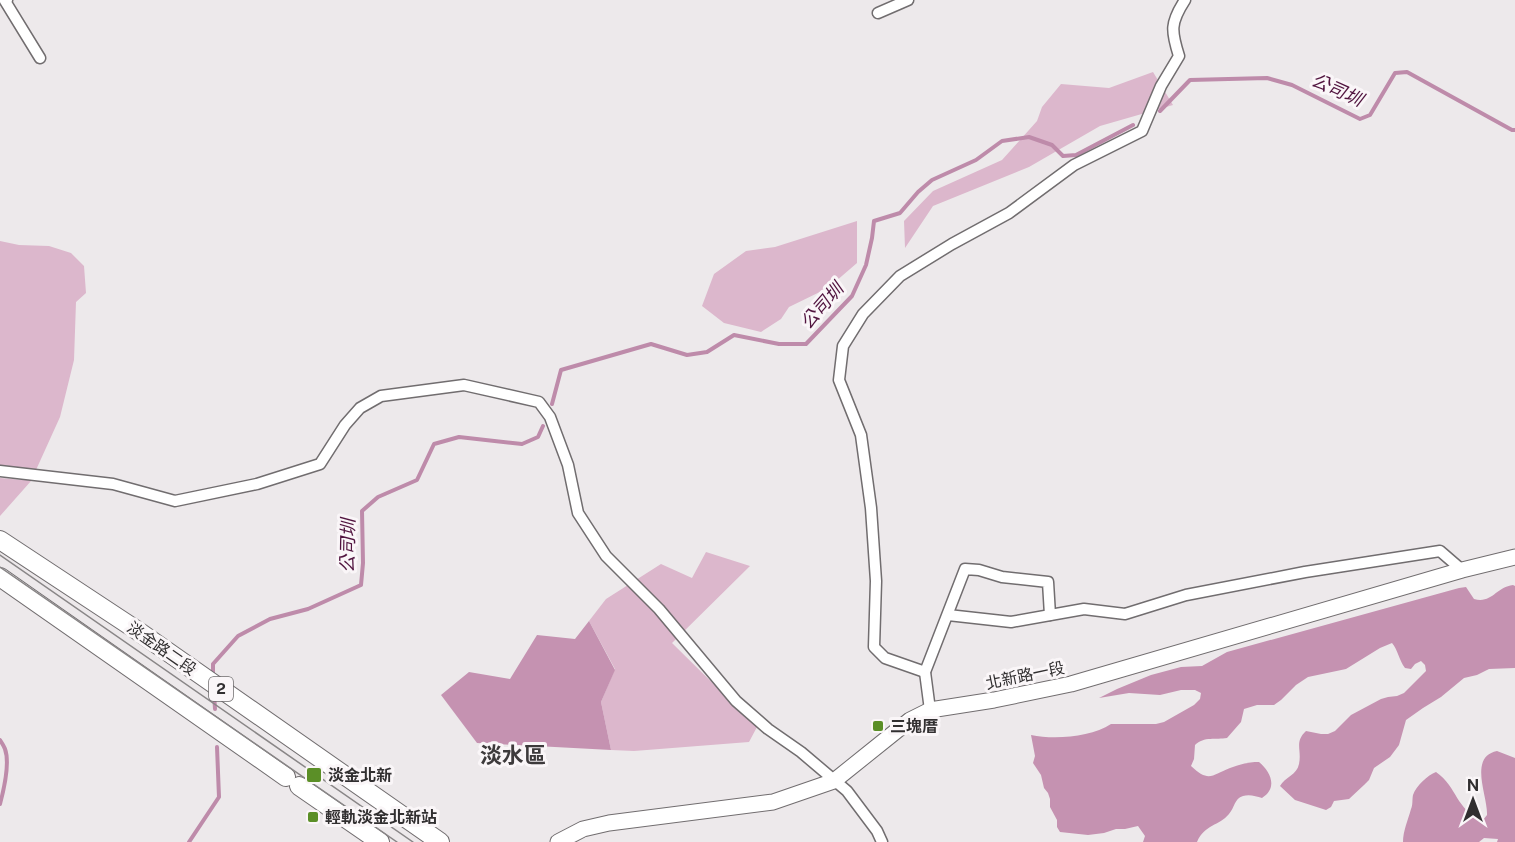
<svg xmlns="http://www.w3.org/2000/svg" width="1515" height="842" viewBox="0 0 1515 842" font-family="'Public Sans','Noto Sans TC',sans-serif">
  <rect width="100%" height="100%" fill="#ede9eb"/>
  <g fill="#dcb7cc">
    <path d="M 1153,72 L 1173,105 L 1100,126 L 1029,167 L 933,206 L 905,248 L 904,221 L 933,191 L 1002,160 L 1037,121 L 1042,107 L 1061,84 L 1109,88 Z"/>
    <path d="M 857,221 L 857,263 L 828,288 L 789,307 L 781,319 L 761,332 L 724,323 L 702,306 L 714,274 L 746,251 L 775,247 Z"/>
    <path d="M 0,241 L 19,245 L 49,246 L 71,253 L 84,266 L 86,293 L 76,302 L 74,360 L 60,417 L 31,481 L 0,516 L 0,478 L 23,480 L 0,474 Z"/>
    <path d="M 706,552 L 750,566 L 672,643 L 757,727 L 749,742 L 634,751 L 611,750 L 601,702 L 615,669 L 589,621 L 606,599 L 661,564 L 692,578 Z"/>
  </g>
  <g fill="#c592b1">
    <path d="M 1513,585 L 1515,586 L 1515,668 L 1489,669 L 1477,675 L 1464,678 L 1441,697 L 1423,708 L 1406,720 L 1399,745 L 1390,757 L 1374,768 L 1369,780 L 1364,785 L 1349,799 L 1334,801 L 1331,807 L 1326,810 L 1295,800 L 1280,786 C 1285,777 1297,775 1299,764 C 1302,750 1294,742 1306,731 L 1321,734 L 1328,734 L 1335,731 L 1351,715 L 1381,699 L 1388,697 L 1397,696 L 1404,693 L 1426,671 L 1425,665 L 1421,661 L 1415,664 L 1411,669 L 1405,668 C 1399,660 1398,650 1392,643 L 1380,648 L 1346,669 L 1308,677 L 1296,685 L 1281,700 L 1274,705 L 1257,705 L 1244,709 L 1241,722 L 1227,738 C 1216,740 1204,736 1195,745 L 1194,759 L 1191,766 C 1209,783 1212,775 1230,768 C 1240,764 1249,762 1259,762 C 1271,772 1278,788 1262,798 C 1256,796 1249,794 1243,796 C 1234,799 1235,807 1229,814 C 1219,826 1205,824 1197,842 L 1143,842 L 1145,836 L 1138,826 L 1125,829 L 1116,829 L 1104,833 L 1088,835 L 1060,832 L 1057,827 L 1057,820 L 1050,807 L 1050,799 L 1048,793 L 1044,788 L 1041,775 L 1033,763 L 1035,756 L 1031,735 C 1055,740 1091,737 1111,724 L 1156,724 L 1164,722 L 1194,705 L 1200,699 L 1201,693 L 1195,690 L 1181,690 L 1160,695 L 1129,693 L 1099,698 L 1117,689 L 1151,675 L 1181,667 L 1202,666 L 1227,652 L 1459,588 L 1466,587 L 1474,599 C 1492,604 1496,587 1513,585 Z"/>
    <path d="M 589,621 L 615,670 L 601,702 L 611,750 L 477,743 L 441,695 L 469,672 L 510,679 L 537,635 L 575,639 Z"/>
    <path d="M 1497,751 L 1515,758 L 1515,842 L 1497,842 L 1498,839 L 1484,838 L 1479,842 L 1403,842 C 1403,831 1408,820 1411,809 C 1413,805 1412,800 1413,795 C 1416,786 1428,775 1436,772 C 1458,787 1455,810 1483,820 L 1487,815 C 1488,796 1468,757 1497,751 Z"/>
  </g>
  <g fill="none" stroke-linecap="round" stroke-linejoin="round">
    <g stroke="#be8baa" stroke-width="4">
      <path d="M 1160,111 L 1190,80 L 1267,78 L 1292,85 L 1360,119 L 1370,115 L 1395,73 L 1407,72 L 1512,130 L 1515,130"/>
      <path d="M 552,404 L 561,370 L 651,344 L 687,355 L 707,352 L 734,335 L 779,344 L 806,344 L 852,296 L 866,265 L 872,238 L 874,221 L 900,213 L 918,192 L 932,180 L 976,160 L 1002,141 L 1029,137 L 1052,145 L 1063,156 L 1076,155 L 1133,125"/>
      <path d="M 213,675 L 213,664 L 238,636 L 270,619 L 308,609 L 361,585 L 363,563 L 362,511 L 378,497 L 417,480 L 434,444 L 459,437 L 522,444 L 538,437 L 543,426"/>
      <path d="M 214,693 L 215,709"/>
      <path d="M 0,740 C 2,743 4,746 5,749 C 10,763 4,789 0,804"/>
      <path d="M 189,842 L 219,797 L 217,747"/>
    </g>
    <defs>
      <g id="street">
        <path d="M 7,0 L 5,1 L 40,58"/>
        <path d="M 878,13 L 908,0"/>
        <path d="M 0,471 L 113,484 L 175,501 L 257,484 L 320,464 L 345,425 L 360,408 L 381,396 L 464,385 L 539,402 L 550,417 L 568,465 L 578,513 L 606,556 L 659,609 L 736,701 L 768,729 L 801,752 L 847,791 L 877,831 L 882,842"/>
        <path d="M 948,615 L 1011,622 L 1084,609 L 1125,614 L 1186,595 L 1305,572 L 1440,551 L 1462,570"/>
        <path d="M 925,672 L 885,658 L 874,647 L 876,581 L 871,508 L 861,435 L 839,380 L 843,346 L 863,314 L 900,276 L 952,244 L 1009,213 L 1074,165 L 1142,131 L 1161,86 L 1179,56 C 1171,31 1170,23 1185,0"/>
        <path d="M 930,710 L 925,672 L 965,569 L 979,570 L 1002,577 L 1048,582 L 1050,615"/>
      </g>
      <path id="secondary" d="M 558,842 L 583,829 L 609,823 L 773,802 L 834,781 L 910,720 L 930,710 L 994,700 L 1071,684 L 1462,570 L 1515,557"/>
      <g id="primary">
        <path d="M 0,540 L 138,631 L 440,842"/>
        <path d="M 0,577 L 286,777"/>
        <path d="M 299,786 L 380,842"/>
      </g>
    </defs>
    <use href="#street" stroke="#716d6f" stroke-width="13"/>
    <use href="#secondary" stroke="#716d6f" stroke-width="17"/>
    <use href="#primary" stroke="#716d6f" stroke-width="20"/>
    <use href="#street" stroke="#fff" stroke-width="10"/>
    <use href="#secondary" stroke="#fff" stroke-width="15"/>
    <use href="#primary" stroke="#fff" stroke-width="18"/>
    <g stroke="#898687" stroke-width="1.5">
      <path d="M 0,555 L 413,842"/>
      <path d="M 0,567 L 397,842"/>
    </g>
  </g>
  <g fill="#5b8f27" stroke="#faf6f8" stroke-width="2">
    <rect x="872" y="720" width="12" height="12" rx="3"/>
    <rect x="306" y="767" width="16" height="16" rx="3"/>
    <rect x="307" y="811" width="12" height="12" rx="3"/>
  </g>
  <g text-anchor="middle" stroke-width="6" stroke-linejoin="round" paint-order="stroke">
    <rect fill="#faf6f8" stroke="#6d6b6c" stroke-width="1.5" x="209" y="677" width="24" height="24" rx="4.5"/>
    <g font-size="15" font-weight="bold" fill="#312f30">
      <text x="221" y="694">2</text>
    </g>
    <g font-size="16" fill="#312f30" stroke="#faf6f8">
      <text transform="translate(162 648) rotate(35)" y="6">淡金路二段</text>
      <text transform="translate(1025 675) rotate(-12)" y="6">北新路一段</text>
    </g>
    <g font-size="16" font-weight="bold" fill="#312f30" stroke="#faf6f8" text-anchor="start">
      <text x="890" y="732">三塊厝</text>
      <text x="328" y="781">淡金北新</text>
      <text x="325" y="823">輕軌淡金北新站</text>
    </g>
    <g font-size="18" font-style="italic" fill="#51143f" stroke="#faf6f8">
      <text transform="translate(1337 90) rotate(24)" y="6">公司圳</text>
      <text transform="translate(822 306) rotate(-49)" y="6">公司圳</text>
      <text transform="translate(348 546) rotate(-89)" y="6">公司圳</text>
    </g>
    <g font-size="22" font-weight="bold" fill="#3d3a3b" stroke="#faf6f8">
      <text x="513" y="763">淡水區</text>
    </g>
  </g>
  <g transform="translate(1473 800)" stroke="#faf6f8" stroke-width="4.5" paint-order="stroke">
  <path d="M0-4.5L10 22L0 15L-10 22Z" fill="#312f30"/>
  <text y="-9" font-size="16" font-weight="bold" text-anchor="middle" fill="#312f30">N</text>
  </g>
</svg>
